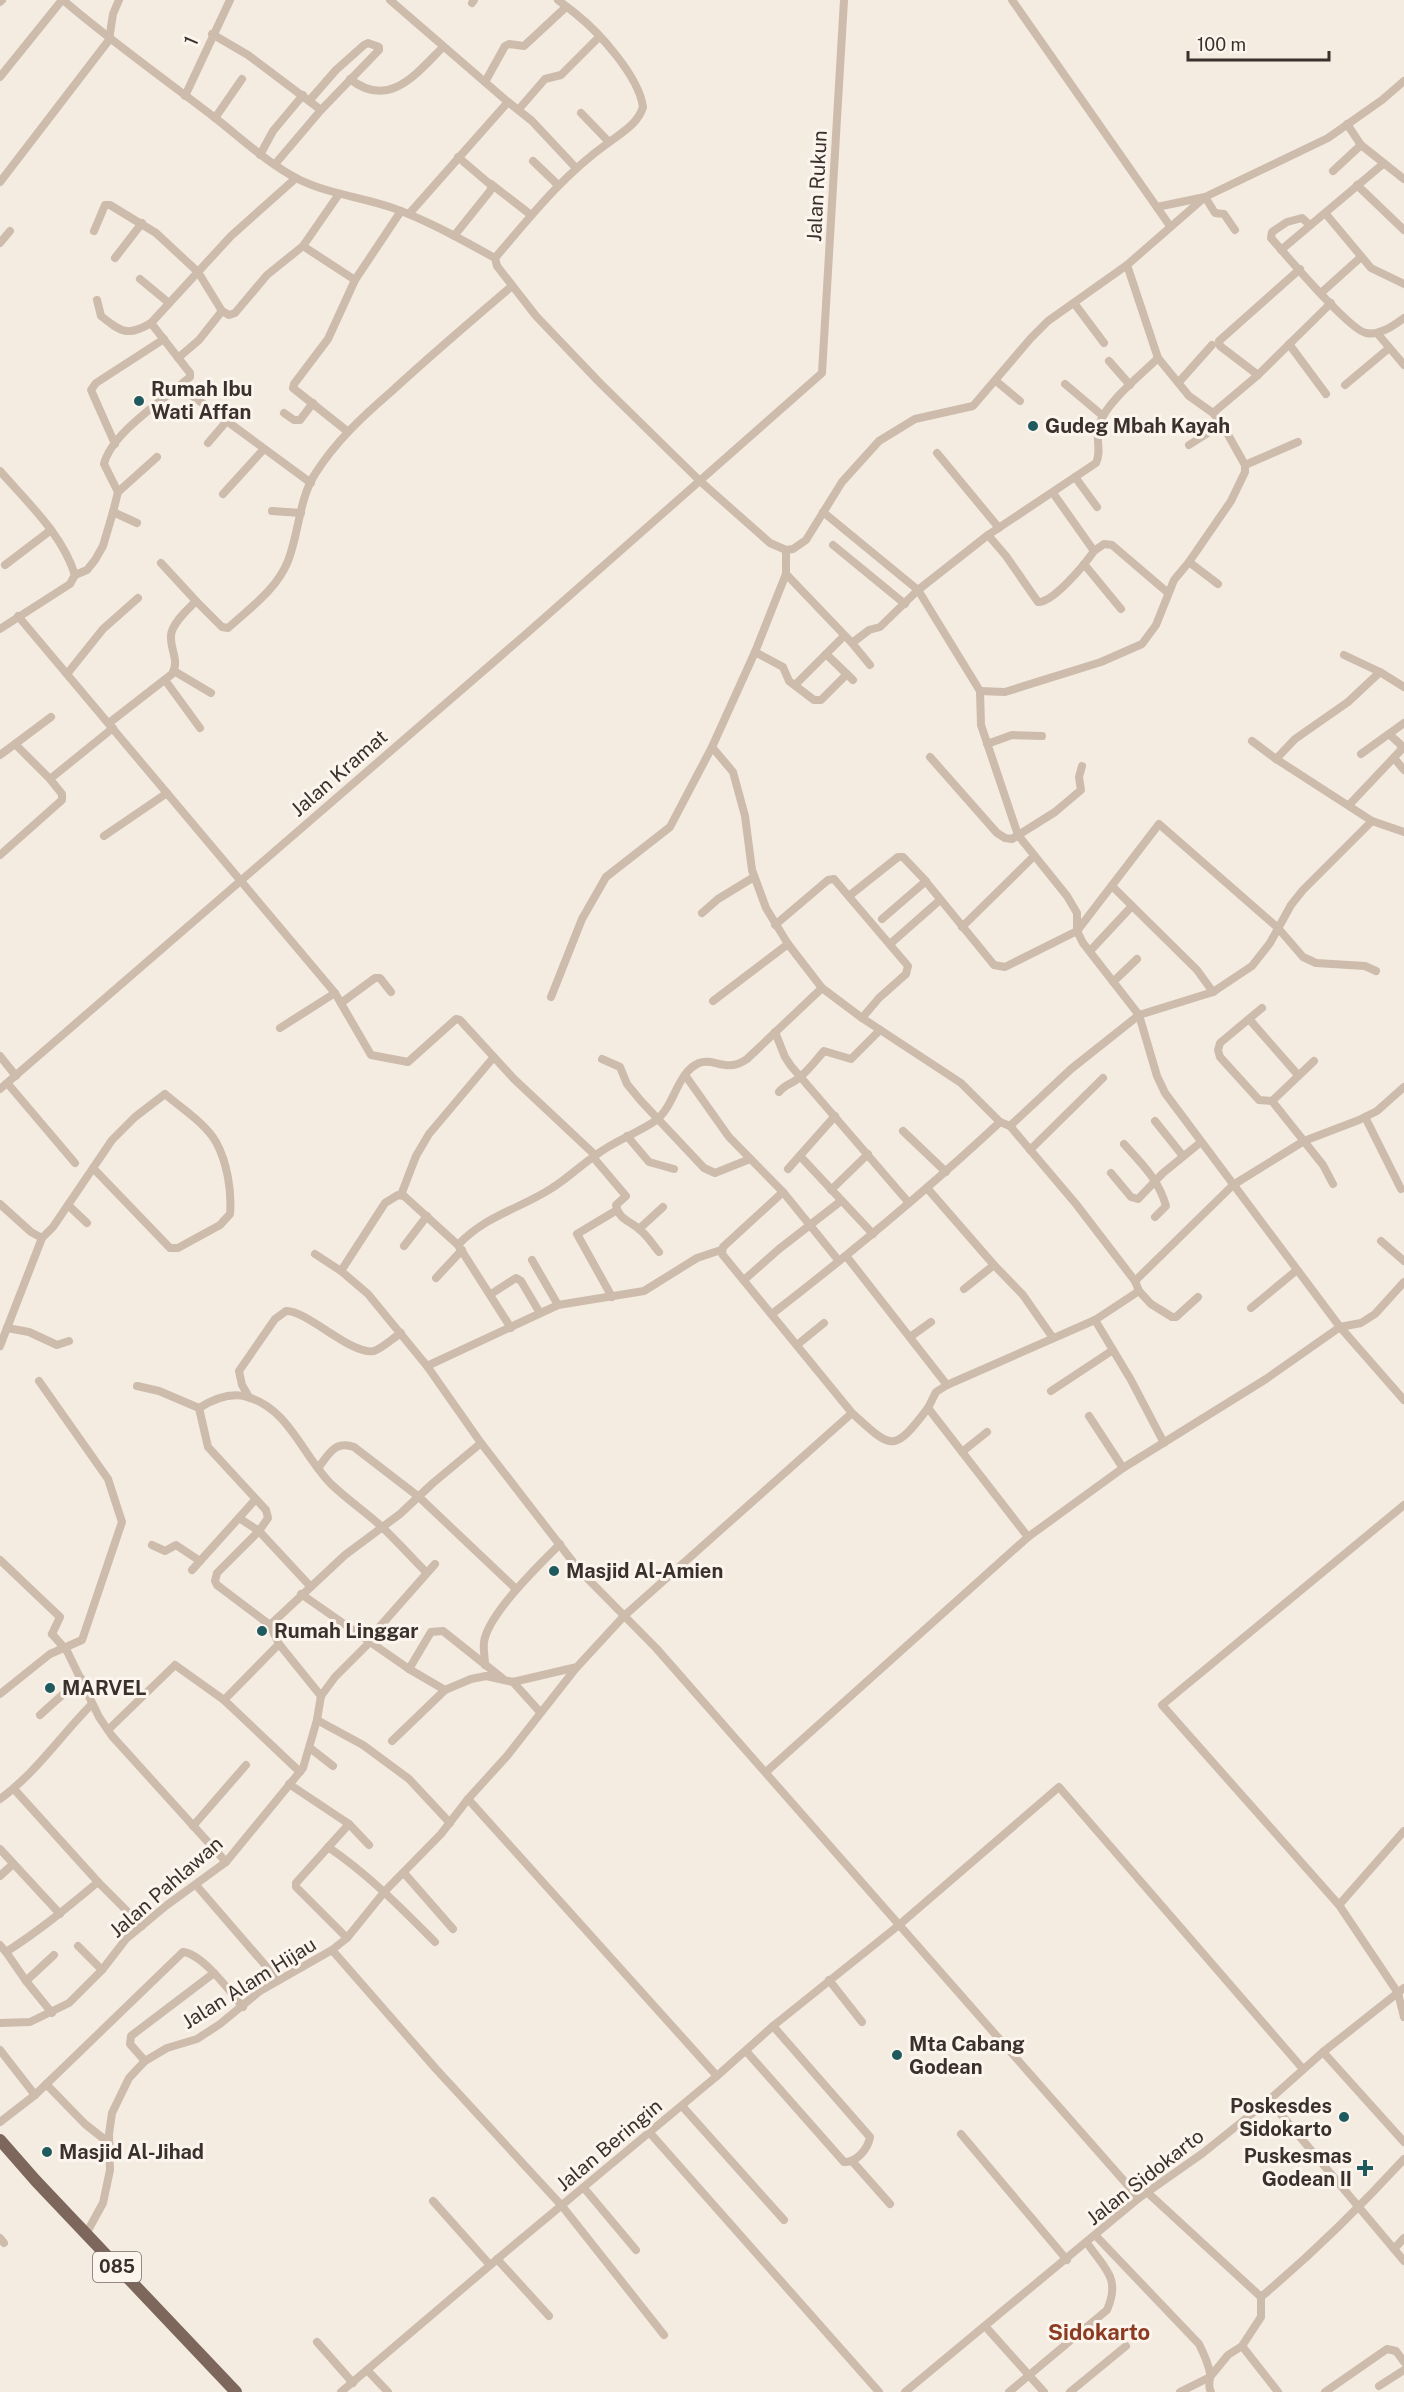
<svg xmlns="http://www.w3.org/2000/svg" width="1404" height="2392" viewBox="0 0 1404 2392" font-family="'Public Sans',sans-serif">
  <rect width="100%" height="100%" fill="#f4ebe1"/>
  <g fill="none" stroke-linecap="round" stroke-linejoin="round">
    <g stroke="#cdbbac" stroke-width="8">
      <path d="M 63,0 C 112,42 163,78 214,117 C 241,138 267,163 298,179 C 328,194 362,197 393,208 C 429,221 462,240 495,258 L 497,266 L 536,316 L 600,383 L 700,481 L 770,543 L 786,550 L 793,549 L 806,540 L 842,482 L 879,441 L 915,419 L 973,406 L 1031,338 L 1048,321 L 1127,265 L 1205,197 L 1328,138 L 1382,100 L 1404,81"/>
      <path d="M 390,0 L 508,102 L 409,214"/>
      <path d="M 1012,0 L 1170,226"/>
      <path d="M 0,2 L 2,0"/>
      <path d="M 472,3 L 474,0"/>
      <path d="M 212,34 L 248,55 L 321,110"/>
      <path d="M 0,77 L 62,0"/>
      <path d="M 350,79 C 389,110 417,73 443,47"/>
      <path d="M 485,82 L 505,46 L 509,44 L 524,46 L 566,7"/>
      <path d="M 185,96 L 230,0"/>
      <path d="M 508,102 L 532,121 L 576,168"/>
      <path d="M 519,109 L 545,79 L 561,75 L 599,37"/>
      <path d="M 581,113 L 609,142"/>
      <path d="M 215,118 L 242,79"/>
      <path d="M 1347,124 L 1361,145 L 1404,179"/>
      <path d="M 260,155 L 273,131 L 303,95"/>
      <path d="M 533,161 L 558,185"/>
      <path d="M 276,163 L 321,110 L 379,50 L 379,47 L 368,43 L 364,45 L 336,70 L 309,101"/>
      <path d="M 1333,171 L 1361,145"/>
      <path d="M 0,182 L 109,40 L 113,14 L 119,0"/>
      <path d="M 491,184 L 531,215"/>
      <path d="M 1357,185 L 1404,230"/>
      <path d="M 1157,207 L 1205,197 L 1215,213 L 1224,214 L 1235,230"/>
      <path d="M 1325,213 L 1371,268 L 1404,284"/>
      <path d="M 1310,225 L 1302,218 L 1287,222 L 1272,232 L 1271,238 C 1286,255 1349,330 1366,333 C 1380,336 1394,325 1404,318"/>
      <path d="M 94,231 L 105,205 L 110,205 L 156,233 L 198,272 L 222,311 L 229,315 L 235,313 L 267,275 L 303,246 L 355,280"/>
      <path d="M 454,236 L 490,191 L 492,186 L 458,157"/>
      <path d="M 0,243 L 10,231"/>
      <path d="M 303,246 L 339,194"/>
      <path d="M 1281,250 L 1383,164"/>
      <path d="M 115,258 L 142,223"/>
      <path d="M 495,258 C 531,216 563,175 608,143 C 621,133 638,124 643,107 C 639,77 600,33 576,14 C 570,9 564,5 558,0"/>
      <path d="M 1127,265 L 1158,358 L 1189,396 L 1213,413 L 1222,424 L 1245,465 L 1245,472 L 1231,501 L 1189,562 L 1218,584"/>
      <path d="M 140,279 L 169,303"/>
      <path d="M 1321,293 L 1361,257"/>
      <path d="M 97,300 L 101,316 C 121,332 128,337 151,323"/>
      <path d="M 1074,303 L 1104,343"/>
      <path d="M 1377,333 L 1404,365"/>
      <path d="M 1289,344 L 1326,394"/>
      <path d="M 178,358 L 199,340 L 222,311"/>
      <path d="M 1109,361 L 1130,385"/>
      <path d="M 1258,375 L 1220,346 L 1219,341 L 1300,269"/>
      <path d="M 996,381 L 1020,401"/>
      <path d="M 1179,382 L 1212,345"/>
      <path d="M 1065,384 L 1103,416"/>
      <path d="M 1345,385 L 1388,349"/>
      <path d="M 179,386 L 190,377 L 190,373 L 151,323 L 231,236 L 296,178"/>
      <path d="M 284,413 L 294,420 L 300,420 L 313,403"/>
      <path d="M 1213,413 L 1258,375 L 1331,303"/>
      <path d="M 347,431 L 293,388 L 294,384 L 328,339 L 355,280 L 401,211"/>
      <path d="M 208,443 L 226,422"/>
      <path d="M 115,444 L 91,390 L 96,383 L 164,339"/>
      <path d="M 1189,445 L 1222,424"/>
      <path d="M 937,453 L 999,528"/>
      <path d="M 1245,465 L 1298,442"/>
      <path d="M 0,471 C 28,503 62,534 75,575"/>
      <path d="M 1075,477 L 1097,507"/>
      <path d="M 118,492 L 157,457"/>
      <path d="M 223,494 L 263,450"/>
      <path d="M 272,511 L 301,513"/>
      <path d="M 113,512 L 137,523"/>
      <path d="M 823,512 L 918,590 L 980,691 L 981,725 L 1018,835 L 1067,896 L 1077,913 L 1077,931 L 1083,943 L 1139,1015 L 1157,1076 L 1165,1093 L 1340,1327 L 1404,1400"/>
      <path d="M 988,535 L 1006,556 L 1038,602 C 1053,603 1085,564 1094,551 L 1053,493"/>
      <path d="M 833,545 L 905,604"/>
      <path d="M 786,550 L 786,574 L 774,604 L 755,652 L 712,747 L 733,772 L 745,816 L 752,870 L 766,908 L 788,944 L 822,988 L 862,1018 L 961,1083 L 1000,1122 L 1010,1126 L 1076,1204 L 1135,1281 L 1139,1291 L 1151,1304 L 1172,1317 L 1176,1317 L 1198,1297"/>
      <path d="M 1094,551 L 1104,544 L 1112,545 L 1167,592"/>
      <path d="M 1084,564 L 1121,609"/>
      <path d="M 5,565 L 51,530"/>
      <path d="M 786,574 L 852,643 L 870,665"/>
      <path d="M 75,575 L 87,570 L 95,560 L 103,546 L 113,512 L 118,492 L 104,464 C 111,435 156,405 179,386 L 311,483"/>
      <path d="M 196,601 L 222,627 L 228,628 C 250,608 277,589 288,561 C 299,533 299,499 315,474 C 336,441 363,416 392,391 C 431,355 471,321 512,286"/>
      <path d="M 18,616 L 335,993 L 371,1055 L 408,1062 L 456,1019 L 460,1020 L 514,1079 L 595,1155"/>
      <path d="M 0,629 L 70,584 L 75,575"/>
      <path d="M 852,643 L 869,630 L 880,627 L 918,590 L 988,535 L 1096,463 C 1102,451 1095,438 1099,425 C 1106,402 1141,375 1158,358"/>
      <path d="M 755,652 L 783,667 L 789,681 L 814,700 L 821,700 L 847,674"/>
      <path d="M 826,654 L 853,680"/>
      <path d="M 1344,655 L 1380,672 L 1404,687"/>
      <path d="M 174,671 L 211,693"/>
      <path d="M 67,674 L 103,629 L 138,598"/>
      <path d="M 165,680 L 200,728"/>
      <path d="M 795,685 L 844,636"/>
      <path d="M 980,691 L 1005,692 L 1101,662 L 1142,644 L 1156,625 L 1174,580 L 1189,562"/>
      <path d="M 109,723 L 172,674 C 180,661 170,650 171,636 C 171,624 188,609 196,601 L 161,563"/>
      <path d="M 1252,741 L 1276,759 L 1372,821"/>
      <path d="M 15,744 L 51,717"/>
      <path d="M 987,744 L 1012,735 L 1042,736"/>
      <path d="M 1361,754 L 1404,723"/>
      <path d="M 0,755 L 15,744 L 50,779"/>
      <path d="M 930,757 L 997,833 L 1005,838 L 1012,839 L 1055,812 L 1081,790 L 1079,777 L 1082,766"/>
      <path d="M 1394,758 L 1404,770"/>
      <path d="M 1276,759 L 1295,739 L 1348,702 L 1380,672"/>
      <path d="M 1349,805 L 1401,750 L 1401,745 L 1389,734"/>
      <path d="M 104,836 L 167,793"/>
      <path d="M 0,855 L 62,800 L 62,794 L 50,779 L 113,728"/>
      <path d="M 849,896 L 898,857 L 903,857 L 923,878 L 994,965 L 1005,967 L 1077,931 L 1159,824 L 1278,928 L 1303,957 L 1316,963 L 1365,966 L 1376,971"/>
      <path d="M 702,913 L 718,899 L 754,877"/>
      <path d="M 882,919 L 926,881"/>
      <path d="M 775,925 L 828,880 L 834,879 L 908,966 L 906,974 L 879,998 L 862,1018"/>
      <path d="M 962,927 L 1033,857"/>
      <path d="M 890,944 L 940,900"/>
      <path d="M 1090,951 L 1132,906"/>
      <path d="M 1113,982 L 1137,959"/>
      <path d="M 1213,992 L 1252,966 L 1270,943 L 1291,905 L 1303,890 L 1372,821 L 1404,832"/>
      <path d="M 551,997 L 582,919 L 606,877 L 670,827 L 712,747"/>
      <path d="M 713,1001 L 788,944"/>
      <path d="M 341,1003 L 375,978 L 380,978 L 391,992"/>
      <path d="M 1262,1008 L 1220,1043 L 1218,1050 L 1220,1057 L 1259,1100 L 1272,1101"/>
      <path d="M 1249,1019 L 1298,1075"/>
      <path d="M 280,1028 L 335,993"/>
      <path d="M 775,1032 L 785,1057 L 791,1066 L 909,1203"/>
      <path d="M 0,1056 L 16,1076"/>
      <path d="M 602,1059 L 620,1067 L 627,1084 L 641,1101 L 704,1168 L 715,1173 L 750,1159"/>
      <path d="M 1314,1061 L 1272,1101 L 1323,1165 L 1333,1184"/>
      <path d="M 685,1075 L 729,1137 L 783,1192 L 839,1261"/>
      <path d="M 8,1084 L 75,1163"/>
      <path d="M 0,1089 L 526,634 L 822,373 L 844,0"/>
      <path d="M 779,1092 C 785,1084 792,1084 799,1078 C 809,1070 816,1060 824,1051 L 851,1059 L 880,1030"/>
      <path d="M 1365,1117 L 1401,1189"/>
      <path d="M 1155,1121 L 1183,1156"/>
      <path d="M 1010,1126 L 1071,1069 L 1139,1015 L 1213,992 L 1197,970 L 1112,886"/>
      <path d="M 903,1131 L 946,1172"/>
      <path d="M 627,1136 L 649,1162 L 674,1169"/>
      <path d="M 1124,1144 C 1141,1163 1159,1180 1166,1206 L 1155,1217"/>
      <path d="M 1030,1150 L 1103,1078"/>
      <path d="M 800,1156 L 873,1234"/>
      <path d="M 593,1157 L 626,1196 L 616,1205 C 618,1219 630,1221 639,1229 C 647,1235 653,1245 659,1252"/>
      <path d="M 788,1169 L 835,1116"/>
      <path d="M 1111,1173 L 1131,1197 L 1138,1199 L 1163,1173 L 1201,1142"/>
      <path d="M 927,1188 L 994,1265 L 1023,1295 L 1053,1338"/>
      <path d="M 831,1190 L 868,1154"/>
      <path d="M 783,1192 L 723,1247 L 722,1254 L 852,1413"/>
      <path d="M 401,1195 L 416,1156 L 429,1134 L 493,1058"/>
      <path d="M 0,1204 L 31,1232 L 42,1238"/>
      <path d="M 68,1205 L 87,1223"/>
      <path d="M 639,1229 L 663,1207"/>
      <path d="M 1381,1241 L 1404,1261"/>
      <path d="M 458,1245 C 486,1215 520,1209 552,1188 C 567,1179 581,1165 596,1155 C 614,1141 636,1134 655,1121 C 675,1107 676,1073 699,1063 C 714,1057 726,1074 747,1059 L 822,988"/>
      <path d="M 404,1246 L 427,1216"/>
      <path d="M 315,1254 L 341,1271 L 368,1294 L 427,1366 L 481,1443 L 580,1571 L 656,1648 L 1139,2198"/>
      <path d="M 847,1257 L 947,1385"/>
      <path d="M 532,1260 L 558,1305"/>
      <path d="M 341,1271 L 385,1203 L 398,1195 L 404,1196 L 458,1245 L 511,1328"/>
      <path d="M 436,1278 L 462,1250"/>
      <path d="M 744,1280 L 779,1249 L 841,1201"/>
      <path d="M 1135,1281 L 1233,1185 L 1304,1141 L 1359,1120 L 1377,1111 L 1404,1087"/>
      <path d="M 964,1289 L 994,1265"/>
      <path d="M 491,1294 L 516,1278 L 521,1281 L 540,1313"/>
      <path d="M 612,1297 L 577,1234 L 617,1210"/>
      <path d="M 1251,1308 L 1297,1270"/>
      <path d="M 772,1314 C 851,1253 927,1190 1000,1122"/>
      <path d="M 1095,1320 L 1131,1380 L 1164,1443"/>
      <path d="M 7,1328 L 29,1332 L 57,1345 L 69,1341"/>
      <path d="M 910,1337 L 931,1322"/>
      <path d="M 797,1345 L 824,1323"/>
      <path d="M 0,1346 L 42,1238 L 53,1227 L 112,1140 L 135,1117 L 165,1094 C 181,1108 205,1123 216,1142 C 227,1162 232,1191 230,1214 L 220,1225 L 178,1248 L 170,1248 L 93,1168"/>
      <path d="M 427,1366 L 558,1305 L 644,1291 L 697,1258 L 721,1250"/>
      <path d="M 137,1386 L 159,1391 L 199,1408 L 208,1447 L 266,1510 L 268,1518 L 259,1531 L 310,1586"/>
      <path d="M 1051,1391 L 1113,1350"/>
      <path d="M 249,1397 L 242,1385 L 239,1371 L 275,1319 L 286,1311 C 307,1310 352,1356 374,1351 C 383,1348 393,1338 401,1333"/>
      <path d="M 199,1408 C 212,1400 231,1392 247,1397 C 288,1407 304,1458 332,1485 C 347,1499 365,1512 381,1526 C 397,1541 411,1557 426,1572"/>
      <path d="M 928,1408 L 936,1392 L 947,1385 L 1095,1320 L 1139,1291"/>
      <path d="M 1089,1416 L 1123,1468"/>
      <path d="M 962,1452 L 987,1432"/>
      <path d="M 318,1468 C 329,1454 335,1440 354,1447 L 419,1497 L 516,1589"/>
      <path d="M 1404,1505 L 1162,1705 L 1339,1905 L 1398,1993 L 1404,2017"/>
      <path d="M 239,1518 L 259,1531 L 217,1573 L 215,1581 L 217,1585 L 270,1625 L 279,1644 L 321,1696"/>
      <path d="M 152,1545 L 165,1551 L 176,1545 L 200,1561"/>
      <path d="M 0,1560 L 60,1617 L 52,1634"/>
      <path d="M 192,1570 L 255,1500"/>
      <path d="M 301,1594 L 409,1669 L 445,1690 L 471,1679 L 486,1676 L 513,1682 L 577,1667 L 624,1616 L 852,1413 C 892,1449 893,1454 928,1408 L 1028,1537"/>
      <path d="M 270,1625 L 345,1555 L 400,1514 L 433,1483 L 481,1443"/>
      <path d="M 368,1640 L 435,1564"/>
      <path d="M 67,1651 L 99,1717 L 112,1736 L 226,1862"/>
      <path d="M 485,1665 C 485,1658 483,1649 484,1642 C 488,1614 540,1564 560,1544"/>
      <path d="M 409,1669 L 431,1632 L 443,1631 L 502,1678"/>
      <path d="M 513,1682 L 540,1712"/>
      <path d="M 0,1694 L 50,1654 L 82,1640 L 122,1522 L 108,1479 L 39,1381"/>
      <path d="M 224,1700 L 279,1644"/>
      <path d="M 40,1715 L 81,1678"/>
      <path d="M 317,1720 L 363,1745 L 409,1779 L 450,1823"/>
      <path d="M 108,1730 L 175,1665 L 224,1700 L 300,1772"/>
      <path d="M 392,1741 L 445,1690"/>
      <path d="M 310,1748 L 333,1766"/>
      <path d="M 766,1772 L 1028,1537 L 1123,1468 L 1266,1379 L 1340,1327 L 1361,1323 L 1375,1314 L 1404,1282"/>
      <path d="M 289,1784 L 349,1824 L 369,1845"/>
      <path d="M 14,1789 L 98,1882 L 142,1926"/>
      <path d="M 0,1799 C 36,1773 61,1735 92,1704"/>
      <path d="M 468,1799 L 717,2076"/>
      <path d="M 193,1826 L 246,1765"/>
      <path d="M 328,1847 C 368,1874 401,1908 435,1942"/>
      <path d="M 0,1849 L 60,1914"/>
      <path d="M 404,1873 L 453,1929"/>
      <path d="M 0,1876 L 13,1864"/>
      <path d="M 196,1885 L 278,1980"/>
      <path d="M 1339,1905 L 1404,1831"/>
      <path d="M 347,1938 L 296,1887 L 296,1883 L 349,1824"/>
      <path d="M 0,1945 L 6,1952 C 39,1931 68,1907 98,1882"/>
      <path d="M 78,1946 L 102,1970"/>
      <path d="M 332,1950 L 436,2069 L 562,2206 L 664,2335"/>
      <path d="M 6,1952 L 26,1981"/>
      <path d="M 829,1980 L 862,2022"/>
      <path d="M 52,2013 L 26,1981 L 54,1955"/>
      <path d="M 0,2023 L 30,2022 L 69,2003 L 102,1970 L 126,1939 L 167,1905 L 226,1862 L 303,1768 L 317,1720 L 321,1696 L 335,1677 L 370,1642"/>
      <path d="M 0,2050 L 35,2095"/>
      <path d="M 746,2051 L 844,2162 C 856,2163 868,2149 870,2137 L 773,2026"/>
      <path d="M 1323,2052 L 1404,2142"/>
      <path d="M 145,2061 L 130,2044 L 131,2036 L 214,1973"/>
      <path d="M 46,2084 L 85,2124 L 109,2143"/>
      <path d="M 1269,2100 L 1404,2261"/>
      <path d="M 682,2106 L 784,2220"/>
      <path d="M 0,2122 L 35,2095 L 183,1952 C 203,1954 230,1992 243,2007"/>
      <path d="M 650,2133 L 879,2392"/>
      <path d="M 961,2134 L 1067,2260"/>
      <path d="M 852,2161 L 890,2204"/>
      <path d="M 584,2188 L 636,2250"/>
      <path d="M 1148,2193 L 1261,2297"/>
      <path d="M 433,2201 L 490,2265"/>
      <path d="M 86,2234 L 103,2203 L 110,2170 L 109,2134 L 112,2113 L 129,2078 L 145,2061 L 167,2048 L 197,2039 L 220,2024 L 260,1991 L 332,1950 L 347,1938 L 385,1891 L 441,1834 L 468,1799 L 507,1756 L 576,1668"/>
      <path d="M 1096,2236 L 1199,2344 C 1204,2354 1208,2362 1210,2373 C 1211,2380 1207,2385 1211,2392"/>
      <path d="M 0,2238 L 4,2243"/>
      <path d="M 1394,2249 L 1404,2238"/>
      <path d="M 497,2259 L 549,2316"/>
      <path d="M 985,2326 L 1044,2392"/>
      <path d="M 317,2342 L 353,2383"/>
      <path d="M 1242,2346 L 1278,2392"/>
      <path d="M 367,2370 L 388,2392"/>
      <path d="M 1379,2386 L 1404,2370"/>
      <path d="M 341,2392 L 508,2250 L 717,2076 L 773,2026 L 899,1925 L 1059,1787 L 1303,2069"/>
      <path d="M 905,2392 L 1139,2198 L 1203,2153 L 1269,2100 L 1323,2052 L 1404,1988"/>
      <path d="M 1009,2392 L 1107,2310 C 1121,2278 1105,2269 1087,2243"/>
      <path d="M 1070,2392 L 1126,2346"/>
      <path d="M 1180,2392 L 1210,2377 L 1228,2355 L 1242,2346 L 1261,2317 L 1261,2297 C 1312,2254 1359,2208 1404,2159"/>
      <path d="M 1325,2392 L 1387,2349 L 1396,2351 L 1404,2362"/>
    </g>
    <path stroke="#7d675c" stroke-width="12" d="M 0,2140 L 36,2181 L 236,2392"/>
    <path stroke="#cdbbac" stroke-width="8" d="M 52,1634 L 67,1651"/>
  </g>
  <g fill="#1f5a5e" stroke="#fbf5ee" stroke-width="2">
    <circle cx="139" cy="401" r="6"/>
    <circle cx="1033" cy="426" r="6"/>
    <circle cx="554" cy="1571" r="6"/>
    <circle cx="262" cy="1631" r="6"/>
    <circle cx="50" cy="1688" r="6"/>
    <circle cx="897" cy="2055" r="6"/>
    <circle cx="1344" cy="2117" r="6"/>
    <circle cx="47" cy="2152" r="6"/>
    <path d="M1362 2159h6v6h6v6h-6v6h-6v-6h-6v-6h6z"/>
  </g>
  <g text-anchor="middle" stroke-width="6" stroke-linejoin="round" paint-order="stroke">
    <rect fill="#fbf5ee" stroke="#756b66" stroke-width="1.5" x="93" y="2252" width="48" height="30" rx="4.5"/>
    <g font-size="18" font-weight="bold" fill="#3b302b">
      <text x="117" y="2273">085</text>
    </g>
    <g font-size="20" fill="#3b302b" stroke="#fbf5ee">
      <text transform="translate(191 41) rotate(-66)" y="7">1</text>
      <text transform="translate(817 186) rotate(-87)" y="7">Jalan Rukun</text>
      <text transform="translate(339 773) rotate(-41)" y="7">Jalan Kramat</text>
      <text transform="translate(166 1887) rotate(-41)" y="7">Jalan Pahlawan</text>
      <text transform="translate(249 1983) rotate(-32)" y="7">Jalan Alam Hijau</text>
      <text transform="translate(609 2145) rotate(-40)" y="7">Jalan Beringin</text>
      <text transform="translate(1145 2177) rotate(-38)" y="7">Jalan Sidokarto</text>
    </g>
    <g font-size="20" font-weight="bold" fill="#3b302b" stroke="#fbf5ee" text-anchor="start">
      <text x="151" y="396">Rumah Ibu<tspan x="151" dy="23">Wati Affan</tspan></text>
      <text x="1045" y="433">Gudeg Mbah Kayah</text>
      <text x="566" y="1578">Masjid Al-Amien</text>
      <text x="274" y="1638">Rumah Linggar</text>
      <text x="62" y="1695">MARVEL</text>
      <text x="909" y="2051">Mta Cabang<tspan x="909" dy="23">Godean</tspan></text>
      <text x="1332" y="2113" text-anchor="end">Poskesdes<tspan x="1332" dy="23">Sidokarto</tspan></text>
      <text x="59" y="2159">Masjid Al-Jihad</text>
      <text x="1352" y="2163" text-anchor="end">Puskesmas<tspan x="1352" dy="23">Godean II</tspan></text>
    </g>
    <g font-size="22" font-weight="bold" fill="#8c3b22" stroke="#fbf5ee">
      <text x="1099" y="2340">Sidokarto</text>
    </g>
  </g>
  <path d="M1188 51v9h141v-9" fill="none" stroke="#3b302b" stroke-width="3"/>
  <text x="1197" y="51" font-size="18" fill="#3b302b" stroke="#fbf5ee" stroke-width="4.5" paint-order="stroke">100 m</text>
</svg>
